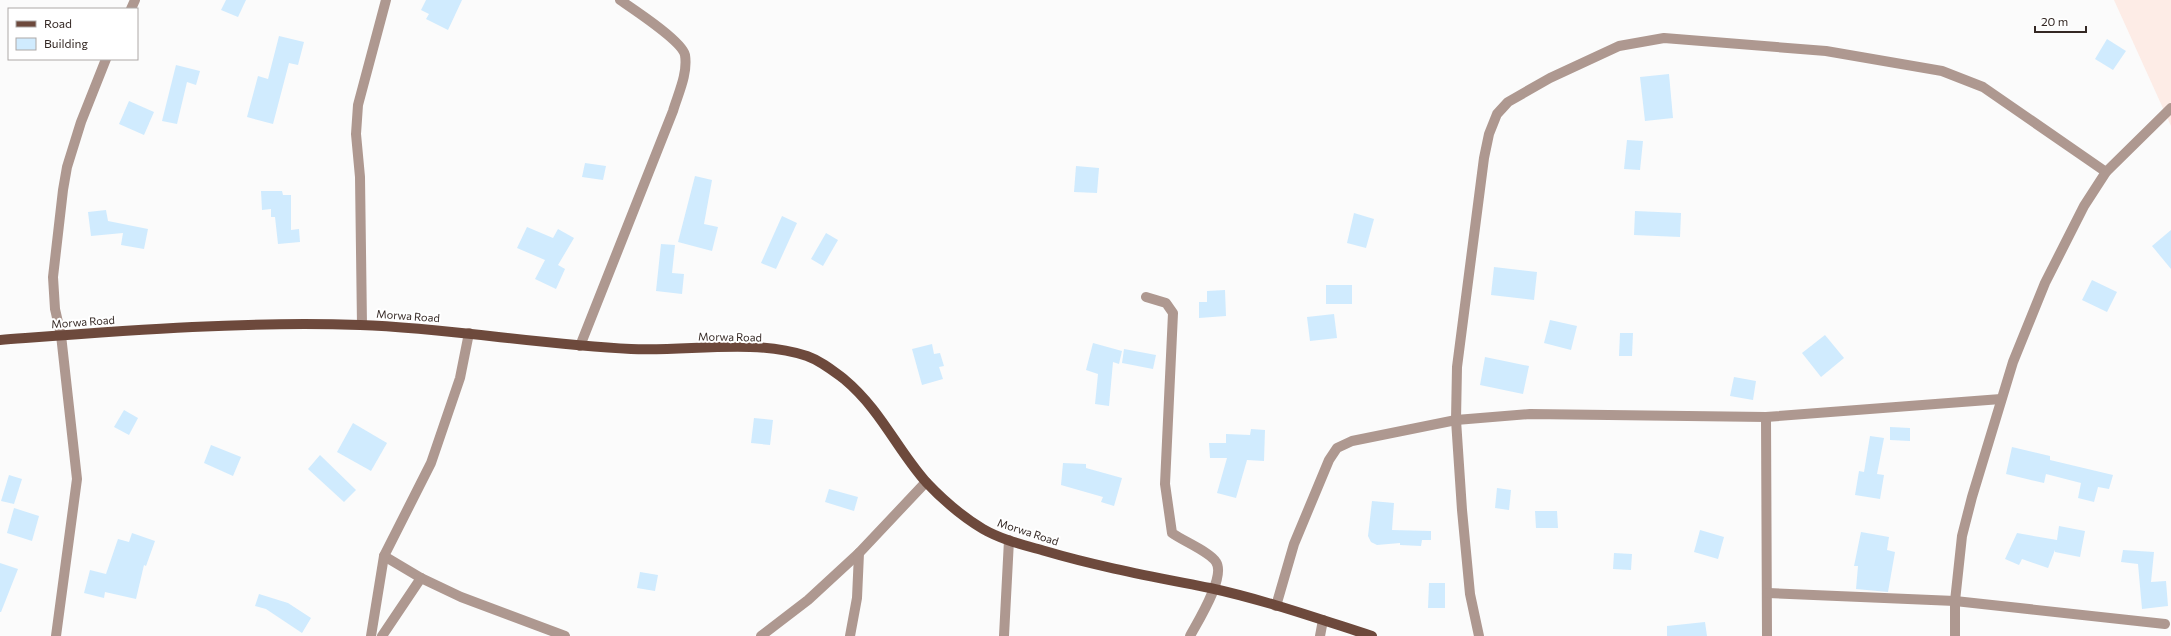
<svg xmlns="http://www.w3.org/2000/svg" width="2171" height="636" viewBox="0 0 2171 636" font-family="Commissioner,sans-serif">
  <rect width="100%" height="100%" fill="#fbfbfb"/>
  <path fill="#fdece6" d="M 2114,0 L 2171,0 L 2171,126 Z"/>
  <g fill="#d0ebfe">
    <path d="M 226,0 L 246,0 L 238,17 L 221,10 Z"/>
    <path d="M 426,0 L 462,0 L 448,30 L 426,19 L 429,14 L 421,10 Z"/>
    <path d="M 279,36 L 304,42 L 298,65 L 289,63 L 273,124 L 247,117 L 258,76 L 268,79 Z"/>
    <path d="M 2107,39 L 2126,51 L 2113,70 L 2095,59 Z"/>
    <path d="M 176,65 L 200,71 L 196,85 L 187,82 L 177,124 L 162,121 Z"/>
    <path d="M 1669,74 L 1673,118 L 1645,121 L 1640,77 Z"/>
    <path d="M 129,101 L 154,112 L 144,135 L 119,124 Z"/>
    <path d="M 1627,140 L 1643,141 L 1640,170 L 1624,169 Z"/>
    <path d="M 585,163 L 606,166 L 603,180 L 582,177 Z"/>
    <path d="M 1076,166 L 1099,168 L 1097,193 L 1074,192 Z"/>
    <path d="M 695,176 L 712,180 L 704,224 L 718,227 L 712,251 L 678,242 Z"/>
    <path d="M 261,191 L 282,191 L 283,195 L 291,195 L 291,230 L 299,229 L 300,242 L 278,244 L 275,217 L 271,217 L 271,209 L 262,210 Z"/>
    <path d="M 106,210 L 108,221 L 148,229 L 144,249 L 121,245 L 123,233 L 91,236 L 88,212 Z"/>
    <path d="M 1635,211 L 1681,213 L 1680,237 L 1634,235 Z"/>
    <path d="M 1354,213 L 1374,219 L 1366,248 L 1347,243 Z"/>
    <path d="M 782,216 L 797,223 L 776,269 L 761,263 Z"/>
    <path d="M 527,227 L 553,238 L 558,229 L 574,238 L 558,265 L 565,269 L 556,289 L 535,279 L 545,260 L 517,248 Z"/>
    <path d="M 2171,230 L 2171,269 L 2152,246 Z"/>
    <path d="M 826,233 L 838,240 L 823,266 L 811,259 Z"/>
    <path d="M 661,244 L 675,245 L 672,273 L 684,274 L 682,294 L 656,291 Z"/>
    <path d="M 1494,267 L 1537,272 L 1534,300 L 1491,295 Z"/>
    <path d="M 2092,280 L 2117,292 L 2107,312 L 2082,300 Z"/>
    <rect x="1326" y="285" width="26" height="19"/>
    <path d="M 1225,290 L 1226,316 L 1199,318 L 1199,302 L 1207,302 L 1207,291 Z"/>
    <path d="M 1334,314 L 1337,338 L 1310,341 L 1307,317 Z"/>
    <path d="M 1550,320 L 1577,326 L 1571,350 L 1544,343 Z"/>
    <path d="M 1620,333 L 1633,333 L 1632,356 L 1619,356 Z"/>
    <path d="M 1825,335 L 1844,358 L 1821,377 L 1802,353 Z"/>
    <path d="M 1093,343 L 1122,351 L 1119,364 L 1113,362 L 1109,406 L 1095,404 L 1098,374 L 1086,370 Z"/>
    <path d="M 932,344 L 934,354 L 940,353 L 944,366 L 939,367 L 943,379 L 922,385 L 912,349 Z"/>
    <path d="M 1124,349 L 1156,355 L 1153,369 L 1122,363 Z"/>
    <path d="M 1485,357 L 1529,366 L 1523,394 L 1480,385 Z"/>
    <path d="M 1734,377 L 1756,381 L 1753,400 L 1730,396 Z"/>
    <path d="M 124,410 L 138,418 L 129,435 L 114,427 Z"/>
    <path d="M 754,418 L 773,420 L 770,445 L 751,443 Z"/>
    <path d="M 353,423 L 387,443 L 371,471 L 337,452 Z"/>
    <path d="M 1890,427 L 1910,428 L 1910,441 L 1890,440 Z"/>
    <path d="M 1251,429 L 1265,430 L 1264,461 L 1247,460 L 1236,498 L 1217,493 L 1227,458 L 1210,458 L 1209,443 L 1226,443 L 1226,434 L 1250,435 Z"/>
    <path d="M 1870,436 L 1884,438 L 1877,474 L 1884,475 L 1880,499 L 1855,495 L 1859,471 L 1864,472 Z"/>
    <path d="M 211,445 L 241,457 L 233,476 L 204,463 Z"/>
    <path d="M 2012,447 L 2050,456 L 2050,460 L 2113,475 L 2109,489 L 2098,487 L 2094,502 L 2078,498 L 2081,483 L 2046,474 L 2044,483 L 2006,474 Z"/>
    <path d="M 320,455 L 356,490 L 344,502 L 308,469 Z"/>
    <path d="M 1063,463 L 1086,464 L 1086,468 L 1122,478 L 1114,506 L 1101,502 L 1103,497 L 1061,485 Z"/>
    <path d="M 9,475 L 22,479 L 14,504 L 1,501 Z"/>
    <path d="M 1497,488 L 1511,490 L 1509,510 L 1495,508 Z"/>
    <path d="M 829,489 L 858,497 L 854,511 L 825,502 Z"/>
    <path d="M 1372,501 L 1394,503 L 1392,530 L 1431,531 L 1431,540 L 1422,540 L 1421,546 L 1400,545 L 1400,543 L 1377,545 L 1371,542 L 1368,536 Z"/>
    <path d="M 14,508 L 39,516 L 32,541 L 7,533 Z"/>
    <path d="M 1535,511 L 1557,511 L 1558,528 L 1536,528 Z"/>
    <path d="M 2059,526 L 2085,531 L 2080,557 L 2055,552 L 2055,550 L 2048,568 L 2022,559 L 2019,565 L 2005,559 L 2017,533 L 2057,540 Z"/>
    <path d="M 1700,530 L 1724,537 L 1718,559 L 1694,552 Z"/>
    <path d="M 1861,532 L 1889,537 L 1887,550 L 1895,552 L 1888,592 L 1856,589 L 1858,566 L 1854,566 Z"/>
    <path d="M 132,533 L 155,541 L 146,566 L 144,565 L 136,599 L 105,592 L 104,598 L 84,593 L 90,570 L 106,574 L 118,539 L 129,542 Z"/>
    <path d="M 2123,550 L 2154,552 L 2151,582 L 2166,581 L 2168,606 L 2142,609 L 2138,564 L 2121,562 Z"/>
    <path d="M 1614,553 L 1632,554 L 1631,570 L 1613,569 Z"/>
    <path d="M 0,563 L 18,569 L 1,612 L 0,612 Z"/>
    <path d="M 640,572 L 658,575 L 655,591 L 637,588 Z"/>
    <path d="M 1429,583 L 1445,583 L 1445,608 L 1428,608 Z"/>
    <path d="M 259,594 L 288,603 L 311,618 L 302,633 L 266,609 L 255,606 Z"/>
    <path d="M 1705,622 L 1707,636 L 1667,636 L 1667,626 Z"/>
  </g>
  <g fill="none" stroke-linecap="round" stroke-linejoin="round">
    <g stroke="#ae9890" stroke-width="10">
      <path d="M 131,9 L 135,0"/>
      <path d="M 1146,297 L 1166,303 L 1173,313 L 1165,484 L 1172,533 C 1183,541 1210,552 1216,562 C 1226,577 1198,621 1190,636"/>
      <path d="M 362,325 L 360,177 L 356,134 L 358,105 L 386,0"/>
      <path d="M 580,346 L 673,111 C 678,94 688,74 685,55 C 682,41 633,9 620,0"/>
      <path d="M 1766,417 L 1767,636"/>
      <path d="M 384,556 L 421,578 L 461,597 L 565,636"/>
      <path d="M 1768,593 L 1955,601 L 2165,624"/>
      <path d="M 1276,606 L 1294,544 L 1329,460 L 1337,448 L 1352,441 L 1456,420 L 1530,414 L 1766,417 L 2001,399"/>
      <path d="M 56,636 L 77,479 L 61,335 L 55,309 L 53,277 L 63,190 L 67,167 L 81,122 L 106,59"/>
      <path d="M 371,636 L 384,556 L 431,463 L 460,378 L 469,333"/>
      <path d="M 382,636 L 421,578"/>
      <path d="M 761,636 L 808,600 L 859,553"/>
      <path d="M 850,636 L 857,598 L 859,553 L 926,482"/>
      <path d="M 1004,636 L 1009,540"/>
      <path d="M 1320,636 L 1323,620"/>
      <path d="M 1479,636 L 1470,594 L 1462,510 L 1456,420 L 1457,367 L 1484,158 L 1489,134 L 1497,114 L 1508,102 L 1550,78 L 1619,46 L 1664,38 L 1826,51 L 1942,71 L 1983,87 L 2106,172"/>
      <path d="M 1955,636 L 1955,601 L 1962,536 L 1972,497 L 2013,362 L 2045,283 L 2084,206 L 2106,172 L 2171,108"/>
    </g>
    <path stroke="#6d493c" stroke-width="10" d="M 0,340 C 120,331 239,321 360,325 C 451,328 540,345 631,349 C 688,352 751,338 807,356 C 821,361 832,370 844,379 C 881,410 896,448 926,482 C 942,499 963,517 983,529 C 1002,540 1024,545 1045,551 C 1099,567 1155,577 1210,588 C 1265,600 1319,619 1372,636"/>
  </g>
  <g text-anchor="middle" stroke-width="4" stroke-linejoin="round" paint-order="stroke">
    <g font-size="11" fill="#342824" stroke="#fff">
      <text transform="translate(408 316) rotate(4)" y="4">Morwa Road</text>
      <text transform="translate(83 322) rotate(-4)" y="4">Morwa Road</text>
      <text transform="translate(730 337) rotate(1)" y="4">Morwa Road</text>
      <text transform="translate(1028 532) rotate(18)" y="4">Morwa Road</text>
    </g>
  </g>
  <rect x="8" y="8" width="130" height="52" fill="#ffffff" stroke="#aea9a7"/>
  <rect x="16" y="21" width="20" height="6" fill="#6d493c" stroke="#aea9a7"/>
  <text x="44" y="28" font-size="12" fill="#342824">Road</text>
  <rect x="16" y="38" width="20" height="12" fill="#d0ebfe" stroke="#aea9a7"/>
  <text x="44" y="48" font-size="12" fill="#342824">Building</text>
  <path d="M2035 26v6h51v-6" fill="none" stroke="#342824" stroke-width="2"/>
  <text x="2041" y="26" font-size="12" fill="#342824" stroke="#ffffff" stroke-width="3" paint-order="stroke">20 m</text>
</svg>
